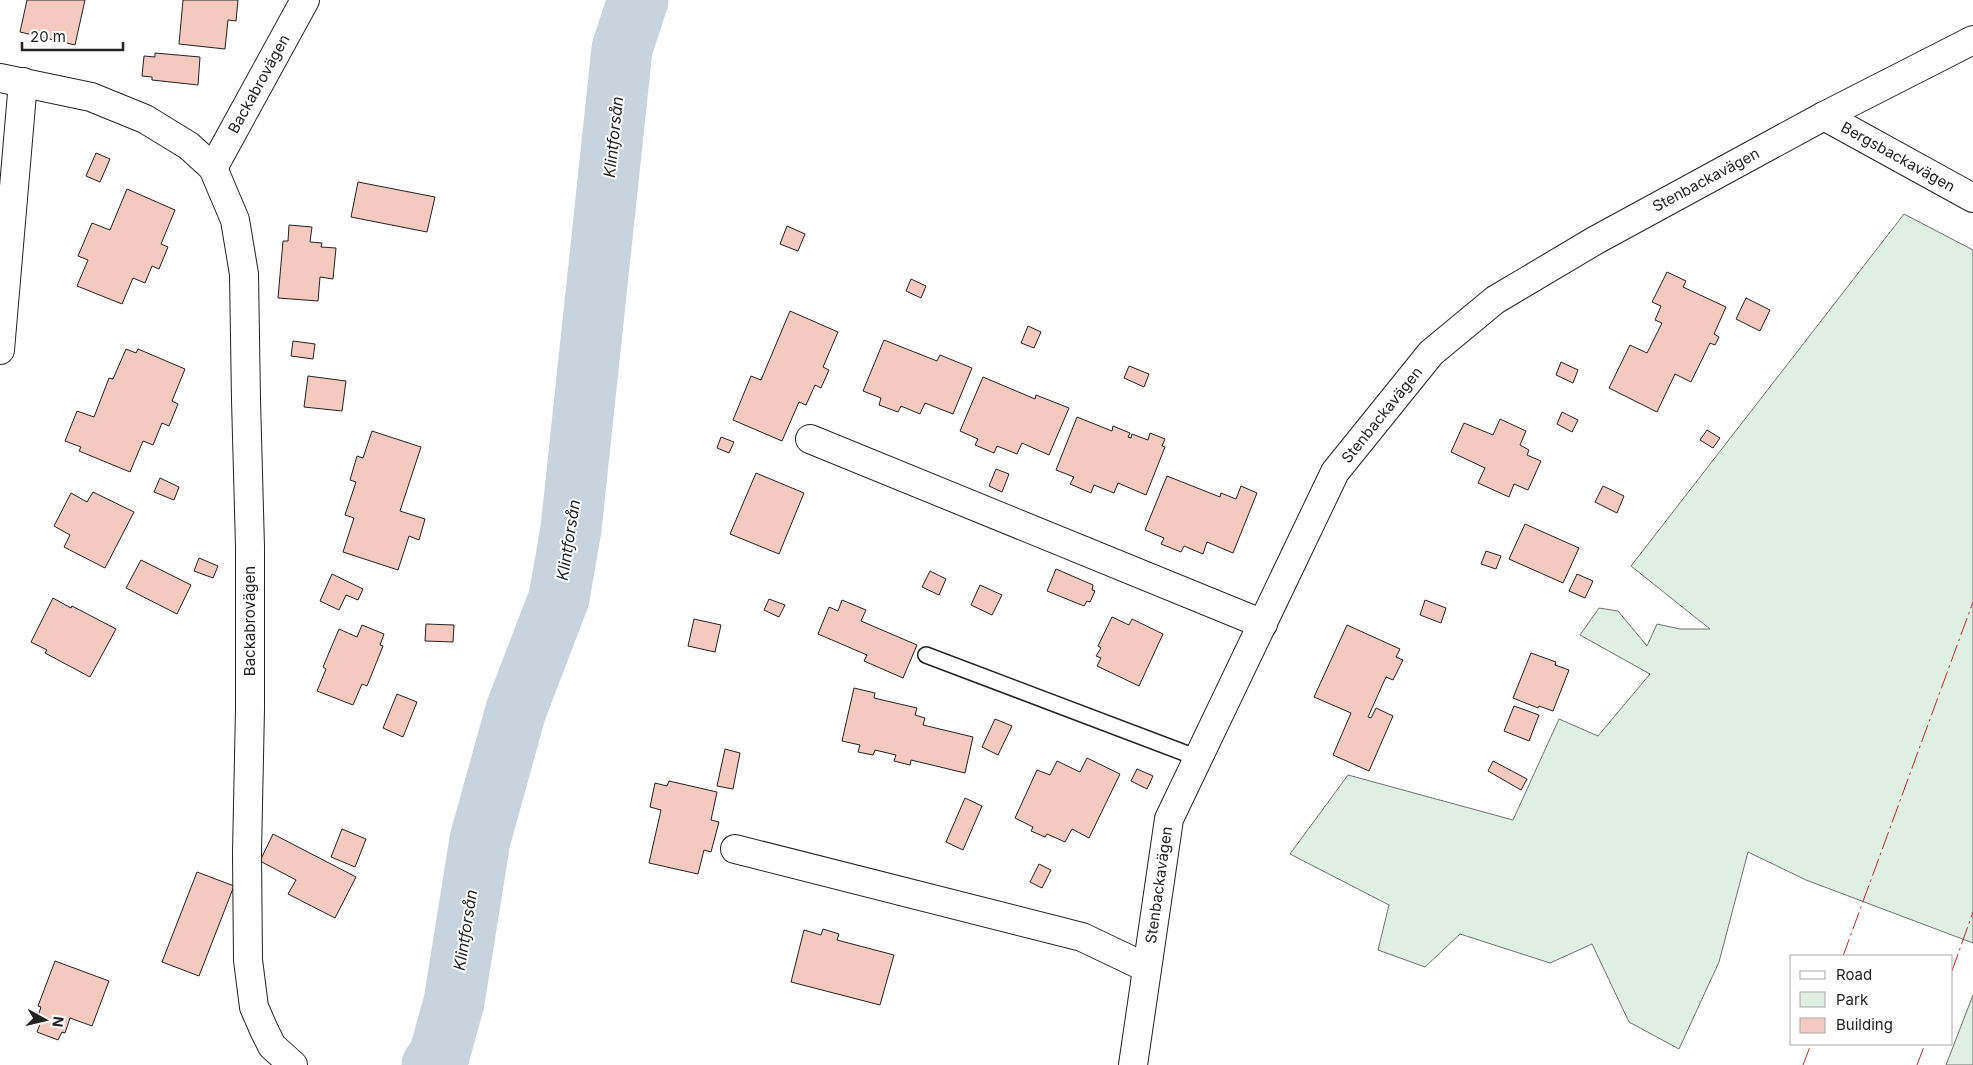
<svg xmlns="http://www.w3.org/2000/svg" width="1973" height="1065" viewBox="0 0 1973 1065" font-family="Inter,sans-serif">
  <rect width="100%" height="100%" fill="#fff"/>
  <g fill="#e0efe3" stroke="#6f6f6f">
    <path d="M 1904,214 L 1973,250 L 1973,943 L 1806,880 L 1748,852 L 1719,962 L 1679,1049 L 1629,1022 L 1592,944 L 1550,963 L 1460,934 L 1425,967 L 1378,950 L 1389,905 L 1290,854 L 1348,775 L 1513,820 L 1559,719 L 1598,736 L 1650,674 L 1580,635 L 1599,608 L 1618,611 L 1647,646 L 1657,624 L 1680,629 L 1710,629 L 1631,566 Z"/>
    <path d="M 1973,995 L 1973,1065 L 1946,1065 Z"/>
  </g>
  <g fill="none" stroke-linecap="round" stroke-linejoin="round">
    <path stroke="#c7d3dd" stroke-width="61" d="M 432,1065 L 439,1056 L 454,1002 L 480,840 L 516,710 L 559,598 L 571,529 L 622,49 L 638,0"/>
  </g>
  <g fill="#f3c9c0" stroke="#222">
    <path d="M 27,0 L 85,0 L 75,45 L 20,32 Z"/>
    <path d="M 183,0 L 238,0 L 236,21 L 228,20 L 225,49 L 179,44 Z"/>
    <path d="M 155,53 L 200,57 L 198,85 L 152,80 L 152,77 L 142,76 L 144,56 L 155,57 Z"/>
    <path d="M 96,153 L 110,159 L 100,182 L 86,176 Z"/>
    <path d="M 358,182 L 435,197 L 427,232 L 351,217 Z"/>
    <path d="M 127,189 L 175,210 L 161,244 L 168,247 L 159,269 L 152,266 L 145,283 L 133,278 L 122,304 L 77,286 L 88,260 L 78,256 L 92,223 L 110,230 Z"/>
    <path d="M 289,225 L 312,227 L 310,242 L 322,243 L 321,247 L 336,248 L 333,279 L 320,277 L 318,301 L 278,298 L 283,241 L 288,241 Z"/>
    <path d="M 787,226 L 805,234 L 798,251 L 780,244 Z"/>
    <path d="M 1667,272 L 1686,281 L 1683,287 L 1726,307 L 1714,334 L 1719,337 L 1715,345 L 1710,343 L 1691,382 L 1675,374 L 1657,412 L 1609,388 L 1630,345 L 1647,353 L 1662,323 L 1655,320 L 1661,306 L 1652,302 Z"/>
    <path d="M 911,279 L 926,286 L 921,298 L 906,291 Z"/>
    <path d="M 1746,298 L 1770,310 L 1760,331 L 1736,319 Z"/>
    <path d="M 790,311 L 838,332 L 823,367 L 829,370 L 821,388 L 815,385 L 806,405 L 799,402 L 782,441 L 733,420 L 751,376 L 761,380 Z"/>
    <path d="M 1028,326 L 1041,332 L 1034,348 L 1021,343 Z"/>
    <path d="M 884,340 L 937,361 L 940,355 L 972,368 L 953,414 L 925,403 L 920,414 L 901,406 L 898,412 L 879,405 L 881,398 L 863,391 Z"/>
    <path d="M 293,341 L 315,344 L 313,359 L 291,356 Z"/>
    <path d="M 126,349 L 136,353 L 138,349 L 185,369 L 172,401 L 178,404 L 169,426 L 162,423 L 153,445 L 143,441 L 130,472 L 79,451 L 81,447 L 65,441 L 77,411 L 94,417 L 109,378 L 113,379 Z"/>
    <path d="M 1561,362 L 1578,370 L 1573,383 L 1556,375 Z"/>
    <path d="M 1129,366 L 1149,374 L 1144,387 L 1124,378 Z"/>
    <path d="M 308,376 L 346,381 L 342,411 L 304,407 Z"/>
    <path d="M 983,377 L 1035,399 L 1036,395 L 1069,408 L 1049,455 L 1022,443 L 1017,454 L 997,446 L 994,453 L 975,445 L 978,439 L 960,431 Z"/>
    <path d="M 1562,412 L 1578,420 L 1572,432 L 1557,424 Z"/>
    <path d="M 1077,417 L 1112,431 L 1113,426 L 1130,433 L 1128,437 L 1131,438 L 1132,434 L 1148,440 L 1150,433 L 1165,439 L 1162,446 L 1165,447 L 1146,495 L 1118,483 L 1114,493 L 1094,485 L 1091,493 L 1070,484 L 1074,477 L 1056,470 Z"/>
    <path d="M 1500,419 L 1526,431 L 1520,445 L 1529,450 L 1527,455 L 1541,461 L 1528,490 L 1514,484 L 1509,497 L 1478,483 L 1485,468 L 1451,452 L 1464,423 L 1493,435 Z"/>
    <path d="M 1707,430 L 1720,438 L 1713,448 L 1700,440 Z"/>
    <path d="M 372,431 L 421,447 L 400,511 L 425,519 L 419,540 L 409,536 L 398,570 L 343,552 L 354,518 L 345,515 L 356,482 L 350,480 L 357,456 L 363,458 Z"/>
    <path d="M 721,437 L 734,442 L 729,453 L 717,448 Z"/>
    <path d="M 996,469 L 1009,474 L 1002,492 L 989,486 Z"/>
    <path d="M 756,473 L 804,493 L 779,554 L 730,534 Z"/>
    <path d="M 1167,476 L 1220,497 L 1221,493 L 1236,499 L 1241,486 L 1257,493 L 1233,553 L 1207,542 L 1203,554 L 1184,546 L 1181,552 L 1161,544 L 1164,538 L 1145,530 Z"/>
    <path d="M 160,478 L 179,487 L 174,500 L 154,492 Z"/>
    <path d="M 1603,486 L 1624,496 L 1617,513 L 1595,502 Z"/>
    <path d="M 93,492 L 134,512 L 105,568 L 64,547 L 70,535 L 54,526 L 71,493 L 87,502 Z"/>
    <path d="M 1525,524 L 1579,548 L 1563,583 L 1509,559 Z"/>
    <path d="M 1486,551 L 1501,556 L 1496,569 L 1481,564 Z"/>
    <path d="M 199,558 L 218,566 L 213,578 L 194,571 Z"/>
    <path d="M 141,560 L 191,585 L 177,614 L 126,588 Z"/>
    <path d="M 1056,569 L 1093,585 L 1092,590 L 1095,591 L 1090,602 L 1087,601 L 1084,606 L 1047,591 Z"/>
    <path d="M 930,571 L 946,579 L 939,595 L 922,587 Z"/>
    <path d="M 332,574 L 363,589 L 358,600 L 346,595 L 339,610 L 320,601 Z"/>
    <path d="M 1577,574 L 1593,581 L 1585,598 L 1569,591 Z"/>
    <path d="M 980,585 L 1002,595 L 992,615 L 971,605 Z"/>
    <path d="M 53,598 L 71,608 L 72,606 L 116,629 L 90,677 L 45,653 L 47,650 L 31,642 Z"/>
    <path d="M 769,599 L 785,605 L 779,617 L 764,610 Z"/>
    <path d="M 842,600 L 866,610 L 861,621 L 917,645 L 903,678 L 864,661 L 867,655 L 818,634 L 829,607 L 838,611 Z"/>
    <path d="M 1425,600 L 1446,608 L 1441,623 L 1420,615 Z"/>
    <path d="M 1112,617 L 1129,625 L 1132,619 L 1163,634 L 1139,686 L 1097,666 L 1101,658 L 1096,656 L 1101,648 L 1098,646 Z"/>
    <path d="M 694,619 L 721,625 L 715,652 L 688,646 Z"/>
    <path d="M 426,624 L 454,625 L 453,642 L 425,641 Z"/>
    <path d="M 362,625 L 384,634 L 380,645 L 383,646 L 367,686 L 362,684 L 353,705 L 317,691 L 326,669 L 323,667 L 339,629 L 357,637 Z"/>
    <path d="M 1347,625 L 1400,649 L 1396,657 L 1403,660 L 1393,680 L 1386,677 L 1368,717 L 1371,718 L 1376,708 L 1393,716 L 1369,771 L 1333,755 L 1351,713 L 1314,697 Z"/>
    <path d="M 1531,653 L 1556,662 L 1555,665 L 1569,670 L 1553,711 L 1539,706 L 1538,708 L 1513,698 Z"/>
    <path d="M 854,688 L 875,693 L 874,698 L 917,708 L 915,715 L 925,718 L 923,725 L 973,737 L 965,773 L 911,760 L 910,765 L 894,761 L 896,755 L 875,750 L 873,755 L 858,752 L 860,745 L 842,741 Z"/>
    <path d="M 397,694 L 417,702 L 403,737 L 383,728 Z"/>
    <path d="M 1514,706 L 1539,715 L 1529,741 L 1504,731 Z"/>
    <path d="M 995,719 L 1012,726 L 998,755 L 982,747 Z"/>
    <path d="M 725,749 L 740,753 L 733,789 L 717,786 Z"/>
    <path d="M 1087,758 L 1120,774 L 1089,838 L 1072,829 L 1065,842 L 1047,834 L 1045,837 L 1031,831 L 1033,827 L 1015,818 L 1037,770 L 1050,775 L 1057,761 L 1080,772 Z"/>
    <path d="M 1493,761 L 1527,779 L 1521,790 L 1488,771 Z"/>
    <path d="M 1137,769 L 1153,776 L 1147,789 L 1131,781 Z"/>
    <path d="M 669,781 L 717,792 L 711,820 L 719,822 L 711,852 L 704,850 L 698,874 L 649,863 L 661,810 L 650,807 L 655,783 L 667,786 Z"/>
    <path d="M 965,798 L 982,806 L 963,850 L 946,842 Z"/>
    <path d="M 342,829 L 366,839 L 355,867 L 331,857 Z"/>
    <path d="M 273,834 L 356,877 L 335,918 L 288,894 L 296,880 L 260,861 Z"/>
    <path d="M 1039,864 L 1051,870 L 1042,888 L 1030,882 Z"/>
    <path d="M 197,872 L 234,886 L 199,976 L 162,962 Z"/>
    <path d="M 823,929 L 839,934 L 837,940 L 894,955 L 880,1005 L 791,982 L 804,930 L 821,935 Z"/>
    <path d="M 55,961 L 109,981 L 92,1026 L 70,1018 L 65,1033 L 62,1032 L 58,1040 L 37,1032 L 40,1024 L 36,1022 L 41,1007 L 38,1006 Z"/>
  </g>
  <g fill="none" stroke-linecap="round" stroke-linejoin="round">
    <defs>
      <path id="lane" d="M 926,655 L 1198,758"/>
      <g id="street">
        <path d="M 0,78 L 91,97 L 145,119 L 189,146 L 213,168 L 235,220 L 244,274 L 246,400 L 250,547 L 250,709 L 247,853 L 248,960 L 254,1007 L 264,1030 L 272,1046 L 293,1065"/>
        <path d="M 1824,116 L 1973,198"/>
        <path d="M 213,168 L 305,0"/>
        <path d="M 0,350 L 23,82"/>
        <path d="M 810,439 L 1263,624"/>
        <path d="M 735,849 L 1082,937 L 1147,968"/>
        <path d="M 1133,1065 L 1169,819 L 1335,472 L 1431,353 L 1495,300 L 1596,240 L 1824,116 L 1973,40"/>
      </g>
    </defs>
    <use href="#lane" stroke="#222" stroke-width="18"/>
    <use href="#street" stroke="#222" stroke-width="30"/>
    <use href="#lane" stroke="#fff" stroke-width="15"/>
    <use href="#street" stroke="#fff" stroke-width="28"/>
    <g stroke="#c62828" stroke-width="1" stroke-dasharray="18 4 2.5 4" stroke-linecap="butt">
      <path d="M 1843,956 L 1973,602"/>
      <path d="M 1952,971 L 1973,912"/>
      <path d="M 1803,1065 L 1811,1044"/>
      <path d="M 1917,1065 L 1925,1044"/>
    </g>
  </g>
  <g text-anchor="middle" stroke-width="4" stroke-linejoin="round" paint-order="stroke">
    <g font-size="15" fill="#222" stroke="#fff">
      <text transform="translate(259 84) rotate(-61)" y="5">Backabrovägen</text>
      <text transform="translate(1898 157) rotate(29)" y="5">Bergsbackavägen</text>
      <text transform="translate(1706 180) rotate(-28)" y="5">Stenbackavägen</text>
      <text transform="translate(1382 415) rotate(-51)" y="5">Stenbackavägen</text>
      <text transform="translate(250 621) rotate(-90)" y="5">Backabrovägen</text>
      <text transform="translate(1159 885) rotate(-82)" y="5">Stenbackavägen</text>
    </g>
    <g font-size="16" font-style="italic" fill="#222" stroke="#fff">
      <text transform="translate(613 137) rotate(-84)" y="6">Klintforsån</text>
      <text transform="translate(568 540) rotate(-81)" y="6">Klintforsån</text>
      <text transform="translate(465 930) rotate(-81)" y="6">Klintforsån</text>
    </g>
  </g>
  <rect x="1790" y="955" width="162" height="90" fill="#ffffff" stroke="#a7a7a7"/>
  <rect x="1800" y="971" width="25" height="8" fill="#ffffff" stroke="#a7a7a7"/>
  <text x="1836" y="980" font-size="15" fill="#222222">Road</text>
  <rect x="1800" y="992" width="25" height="15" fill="#e0efe3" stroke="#a7a7a7"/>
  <text x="1836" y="1005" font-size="15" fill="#222222">Park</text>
  <rect x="1800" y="1018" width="25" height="15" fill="#f3c9c0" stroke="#a7a7a7"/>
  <text x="1836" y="1030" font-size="15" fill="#222222">Building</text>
  <g transform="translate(45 1020) rotate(98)" stroke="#ffffff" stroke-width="4" paint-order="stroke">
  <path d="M0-4L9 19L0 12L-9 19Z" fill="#222222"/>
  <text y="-8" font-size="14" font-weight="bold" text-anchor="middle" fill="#222222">N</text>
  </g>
  <path d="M22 42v8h101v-8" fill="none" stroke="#222222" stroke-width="2.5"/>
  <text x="30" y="42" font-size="15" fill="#222222" stroke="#ffffff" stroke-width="4" paint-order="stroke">20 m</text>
</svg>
